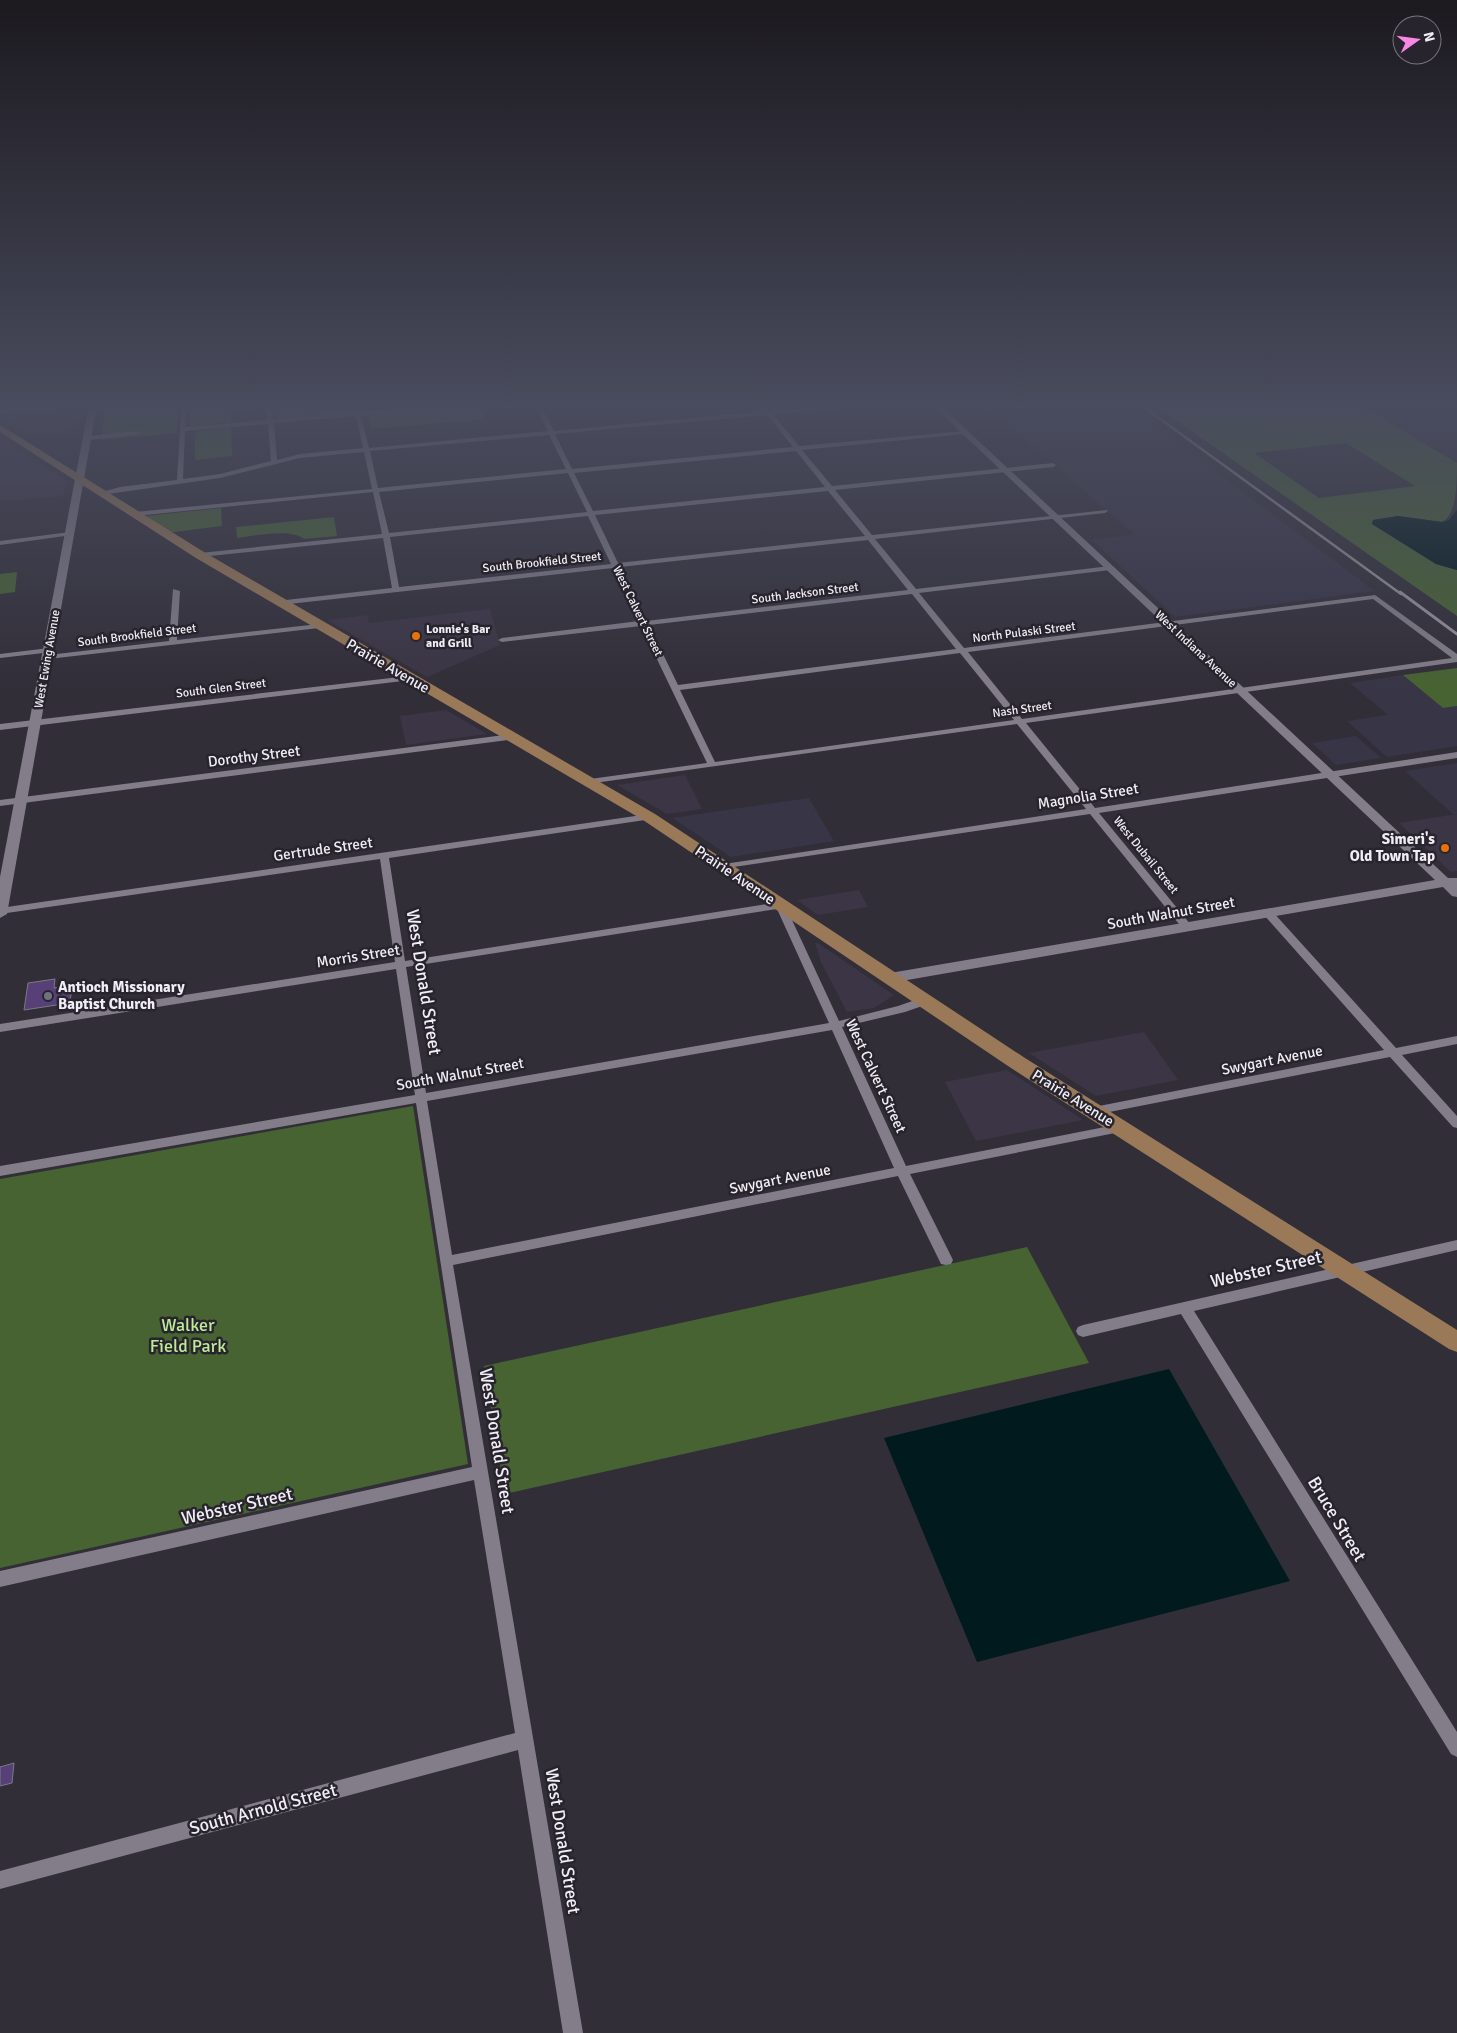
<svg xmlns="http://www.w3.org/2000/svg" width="1457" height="2033" viewBox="0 0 1457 2033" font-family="Signika,sans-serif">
  <rect width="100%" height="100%" fill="#322e38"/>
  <g fill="#3b3545">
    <path d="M 82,407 L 78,430 L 26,435 L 0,417 L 1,414 Z"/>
    <path d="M 0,438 L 67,481 L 63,496 L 0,501 Z"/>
    <path d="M 490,609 L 500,645 L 427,677 L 327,620 L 367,615 L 369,623 Z"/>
    <path d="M 446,710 L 487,734 L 406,745 L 400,716 Z"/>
    <path d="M 685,775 L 702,809 L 667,814 L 617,785 Z"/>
    <path d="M 1457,814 L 1457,871 L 1451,872 L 1399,823 Z"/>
    <path d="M 859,890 L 868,907 L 818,915 L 797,900 Z"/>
    <path d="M 815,943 L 818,943 L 894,995 L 874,1008 L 847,1012 L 821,962 Z"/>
    <path d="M 1144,1032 L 1178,1080 L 1096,1096 L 1029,1053 Z"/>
    <path d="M 1007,1070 L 1015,1075 L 1083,1120 L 976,1141 L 945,1082 Z"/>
  </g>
  <g fill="#383547">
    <path d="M 986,405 L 1126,405 L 1375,591 L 1175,617 L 1092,540 L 1134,534 Z"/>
    <path d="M 1360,405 L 1457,405 L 1457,463 Z"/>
    <path d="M 1403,675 L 1443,708 L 1457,706 L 1457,746 L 1387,757 L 1347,721 L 1388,715 L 1350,683 Z"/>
    <path d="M 1356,736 L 1381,758 L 1336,765 L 1312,743 Z"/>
    <path d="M 1457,763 L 1457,814 L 1454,815 L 1405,771 Z"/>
    <path d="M 809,798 L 834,841 L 731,857 L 672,818 Z"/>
  </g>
  <g fill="#486332" fill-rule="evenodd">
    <path d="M 120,405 L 263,405 L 263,407 L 231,410 L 231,422 L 190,426 L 190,411 L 178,412 L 177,433 L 101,440 L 105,406 Z"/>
    <path d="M 295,405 L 349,405 L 351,412 L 275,418 L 274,406 Z"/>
    <path d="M 480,405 L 485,419 L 371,429 L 368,416 Z"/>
    <path d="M 1154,405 L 1360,405 L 1457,463 C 1457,482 1457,515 1442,522 L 1398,516 L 1373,520 L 1372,524 L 1436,564 L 1457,570 L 1457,616 ZM 1346,443 L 1415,486 L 1319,498 L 1254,453 Z"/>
    <path d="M 231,427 L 232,456 L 195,460 L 195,432 Z"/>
    <path d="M 221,508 L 222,526 L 175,532 L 171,532 L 145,516 Z"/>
    <path d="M 334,517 L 337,536 L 304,539 C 291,528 253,536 237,538 L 236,527 Z"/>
    <path d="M 17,572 L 15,592 L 0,594 L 0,574 Z"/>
    <path d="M 1457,668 L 1457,706 L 1443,708 L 1403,675 Z"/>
    <path d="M 413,1106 L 468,1464 L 0,1568 L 0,1179 Z"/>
    <path d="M 1027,1247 L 1089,1363 L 505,1494 L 484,1366 Z"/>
  </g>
  <g fill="#001a1e">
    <path d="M 1457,510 L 1457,570 L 1436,564 L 1372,524 L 1373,520 L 1398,516 L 1442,522 L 1449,520 Z"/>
    <path d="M 1169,1369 L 1290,1581 L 977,1662 L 884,1438 Z"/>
  </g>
  <g fill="#574077" stroke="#7d7984">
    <path d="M 55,979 L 54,988 L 72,985 L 70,1003 L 24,1010 L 28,983 Z"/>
    <path d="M 14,1763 L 12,1783 L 0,1786 L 0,1767 Z"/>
  </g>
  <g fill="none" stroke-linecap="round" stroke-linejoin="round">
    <g fill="#827d89" fill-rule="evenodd">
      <path d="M 266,405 L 272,405 L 273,419 L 355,412 L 353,405 L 359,405 L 361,412 L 447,405 L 466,405 L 463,407 L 361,416 L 369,448 L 548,431 L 535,405 L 541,405 L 554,431 L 764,411 L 759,405 L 765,405 L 770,411 L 855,405 L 852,407 L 773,414 L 799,446 L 966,431 L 967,432 L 964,434 L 802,450 L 832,486 L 1053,463 L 1056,465 L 1053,467 L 835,490 L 872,535 L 1107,510 L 1108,511 L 1105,513 L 875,539 L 916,589 L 1110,566 L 1114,568 L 1110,570 L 919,593 L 964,648 L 1375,595 L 1457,654 L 1457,662 L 1026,723 L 1095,808 L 1457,752 L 1457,758 L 1099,813 L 1191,925 L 1192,927 L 1191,929 L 1183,929 L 1090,814 L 720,869 L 719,867 L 724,864 L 1086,809 L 1017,724 L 587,784 L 587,780 L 590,779 L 707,763 L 641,626 L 502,642 L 498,640 L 502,638 L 639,621 L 613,568 L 280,605 L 277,605 L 277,601 L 392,588 L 383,538 L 200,557 L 196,555 L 200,553 L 382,534 L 373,492 L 135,516 L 132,514 L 135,512 L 372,489 L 364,452 L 300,458 L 220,478 L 101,495 L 98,493 L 120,487 L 177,480 L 181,412 L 186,413 L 185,427 L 267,420 ZM 767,415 L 793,447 L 572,469 L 555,434 ZM 356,416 L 363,448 L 300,454 L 277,460 L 274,423 ZM 268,424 L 271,461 L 220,474 L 183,479 L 185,431 ZM 549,435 L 566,469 L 378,488 L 370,451 ZM 796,451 L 825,487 L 593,511 L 574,473 ZM 568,473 L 587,512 L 389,533 L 379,492 ZM 828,491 L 865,536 L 618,563 L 595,515 ZM 588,516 L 611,564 L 399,587 L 390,537 ZM 868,540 L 908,590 L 646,621 L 620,567 ZM 912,594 L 956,649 L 678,685 L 649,625 ZM 1373,599 L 1452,658 L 1022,719 L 968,652 ZM 960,653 L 1014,720 L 715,762 L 680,690 Z"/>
      <path d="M 138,431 L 141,433 L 140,434 L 88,440 L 85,438 L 88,436 Z"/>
      <path d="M 70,532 L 74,534 L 72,535 L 0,545 L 0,541 Z"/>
      <path d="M 173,589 L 180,591 L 177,640 L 319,624 L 323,626 L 319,628 L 48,659 L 44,657 L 48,655 L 169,641 Z"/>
      <path d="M 49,648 L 52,648 L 52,652 L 0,658 L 0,654 Z"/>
      <path d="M 408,676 L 412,678 L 411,680 L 0,730 L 0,724 Z"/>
      <path d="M 512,734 L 515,735 L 515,739 L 0,806 L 0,800 Z"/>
      <path d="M 649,814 L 654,817 L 652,819 L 389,858 L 405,961 L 780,902 L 785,905 L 839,1021 L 898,1006 L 924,997 L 930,1001 L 928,1004 L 905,1012 L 842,1027 L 906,1166 L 1120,1124 L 1124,1125 L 1126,1128 L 1124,1131 L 1120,1132 L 910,1174 L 953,1260 L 951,1264 L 946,1265 L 941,1264 L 898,1176 L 453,1265 L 583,2033 L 563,2033 L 518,1750 L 0,1889 L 0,1871 L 515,1733 L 474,1480 L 0,1587 L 0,1571 L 472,1467 L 416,1103 L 0,1176 L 0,1166 L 415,1095 L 396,969 L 0,1032 L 0,1024 L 395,962 L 380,859 L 0,914 L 0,908 ZM 777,909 L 829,1023 L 426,1093 L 406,967 ZM 832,1030 L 894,1168 L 452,1255 L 427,1101 Z"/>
      <path d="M 1268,910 L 1272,911 L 1396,1048 L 1457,1036 L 1457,1044 L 1402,1055 L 1457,1116 L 1457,1128 L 1453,1127 L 1390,1057 L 1094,1115 L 1090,1114 L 1088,1111 L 1090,1108 L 1094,1107 L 1384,1050 L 1264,915 L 1263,913 L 1264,911 Z"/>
      <path d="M 1457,1240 L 1457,1250 L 1194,1311 L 1457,1732 L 1457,1757 L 1451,1754 L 1181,1314 L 1083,1337 L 1078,1335 L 1076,1331 L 1078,1327 L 1083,1325 Z"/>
    </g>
    <g fill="#827d89" fill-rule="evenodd">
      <path d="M 50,405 L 78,405 L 74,407 L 0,413 L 0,409 Z"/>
      <path d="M 89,405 L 97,405 L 7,914 L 0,918 L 0,877 Z"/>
      <path d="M 932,405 L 940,405 L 1448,878 L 1457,878 L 1457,897 L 1452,896 L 1443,887 L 890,983 L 885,981 L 883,978 L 890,973 L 1435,880 Z"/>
    </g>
    <path fill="#9a7958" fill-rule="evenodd" d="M 0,425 L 204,552 L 655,814 L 1025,1058 L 1457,1330 L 1457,1352 L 1449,1349 L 1011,1068 L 643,820 L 196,558 L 0,432 Z"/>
    <path stroke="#97949b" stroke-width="2.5" d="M 1141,405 L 1401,594"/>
    <path stroke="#97949b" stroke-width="3" d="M 1400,592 L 1457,634"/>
  </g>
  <linearGradient id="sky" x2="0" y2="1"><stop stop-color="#1c191f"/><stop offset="0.59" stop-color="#494c5e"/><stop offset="1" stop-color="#494c5e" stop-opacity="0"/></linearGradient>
  <rect width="1457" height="689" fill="url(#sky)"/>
  <g fill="#e8710a" stroke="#28242e" stroke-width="2">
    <circle cx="416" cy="636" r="5"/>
    <circle cx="1445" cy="848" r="5"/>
  </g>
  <circle fill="#6b7280" stroke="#28242e" stroke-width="2" cx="48" cy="996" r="5"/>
  <g text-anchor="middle" stroke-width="5" stroke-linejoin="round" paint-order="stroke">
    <g font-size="12" fill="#f0eef4" stroke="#28242e">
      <text transform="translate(542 562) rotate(-6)" y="4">South Brookfield Street</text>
      <text transform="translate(805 593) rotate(-7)" y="4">South Jackson Street</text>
      <text transform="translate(638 611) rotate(64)" y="4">West Calvert Street</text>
      <text transform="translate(1024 632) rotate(-7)" y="4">North Pulaski Street</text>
      <text transform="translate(137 635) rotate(-7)" y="4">South Brookfield Street</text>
      <text transform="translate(1196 649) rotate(43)" y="4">West Indiana Avenue</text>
      <text transform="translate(47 659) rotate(-80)" y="4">West Ewing Avenue</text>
      <text transform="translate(221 688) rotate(-7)" y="4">South Glen Street</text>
      <text transform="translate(1022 709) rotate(-8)" y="4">Nash Street</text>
      <text transform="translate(1146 855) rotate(51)" y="4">West Dubail Street</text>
    </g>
    <g font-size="12" font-weight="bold" fill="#f0eef4" stroke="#28242e" text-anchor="start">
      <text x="426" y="633">Lonnie's Bar<tspan x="426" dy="14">and Grill</tspan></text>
    </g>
    <g font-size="15" fill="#f0eef4" stroke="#28242e">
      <text transform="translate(388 666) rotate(30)" y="5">Prairie Avenue</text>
      <text transform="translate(254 756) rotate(-7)" y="5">Dorothy Street</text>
      <text transform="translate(1088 796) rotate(-9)" y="5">Magnolia Street</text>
      <text transform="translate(323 849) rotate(-8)" y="5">Gertrude Street</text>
      <text transform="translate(735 875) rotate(34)" y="5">Prairie Avenue</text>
      <text transform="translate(1171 913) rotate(-10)" y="5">South Walnut Street</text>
      <text transform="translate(358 956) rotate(-9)" y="5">Morris Street</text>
      <text transform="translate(1272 1060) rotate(-11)" y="5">Swygart Avenue</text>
      <text transform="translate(460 1074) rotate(-10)" y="5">South Walnut Street</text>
      <text transform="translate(876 1076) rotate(65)" y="5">West Calvert Street</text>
      <text transform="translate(1073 1098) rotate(32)" y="5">Prairie Avenue</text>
      <text transform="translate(780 1179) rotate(-11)" y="5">Swygart Avenue</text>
    </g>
    <g font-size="15" font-weight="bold" fill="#f0eef4" stroke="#28242e" text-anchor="end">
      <text x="1435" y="844">Simeri's<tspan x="1435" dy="17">Old Town Tap</tspan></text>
      <text x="58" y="992" text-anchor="start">Antioch Missionary<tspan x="58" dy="17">Baptist Church</tspan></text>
    </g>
    <g font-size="18" fill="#f0eef4" stroke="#28242e">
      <text transform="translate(424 982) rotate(81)" y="6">West Donald Street</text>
      <text transform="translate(1266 1269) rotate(-13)" y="6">Webster Street</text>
      <text transform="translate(497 1441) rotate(81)" y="6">West Donald Street</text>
      <text transform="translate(237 1506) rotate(-13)" y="6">Webster Street</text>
      <text transform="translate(1337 1519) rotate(59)" y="6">Bruce Street</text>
      <text transform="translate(263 1809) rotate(-15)" y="6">South Arnold Street</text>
      <text transform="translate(563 1841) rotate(81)" y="6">West Donald Street</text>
    </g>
    <g font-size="18" fill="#bdec97" stroke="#28242e">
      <text x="188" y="1331">Walker<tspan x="188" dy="21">Field Park</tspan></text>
    </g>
  </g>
  <g transform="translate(1417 40) rotate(76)"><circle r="24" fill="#28242e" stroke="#78757d"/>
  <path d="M0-4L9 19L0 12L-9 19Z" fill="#fb87e5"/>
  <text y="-8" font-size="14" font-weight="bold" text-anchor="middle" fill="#f0eef4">N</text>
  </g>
</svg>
